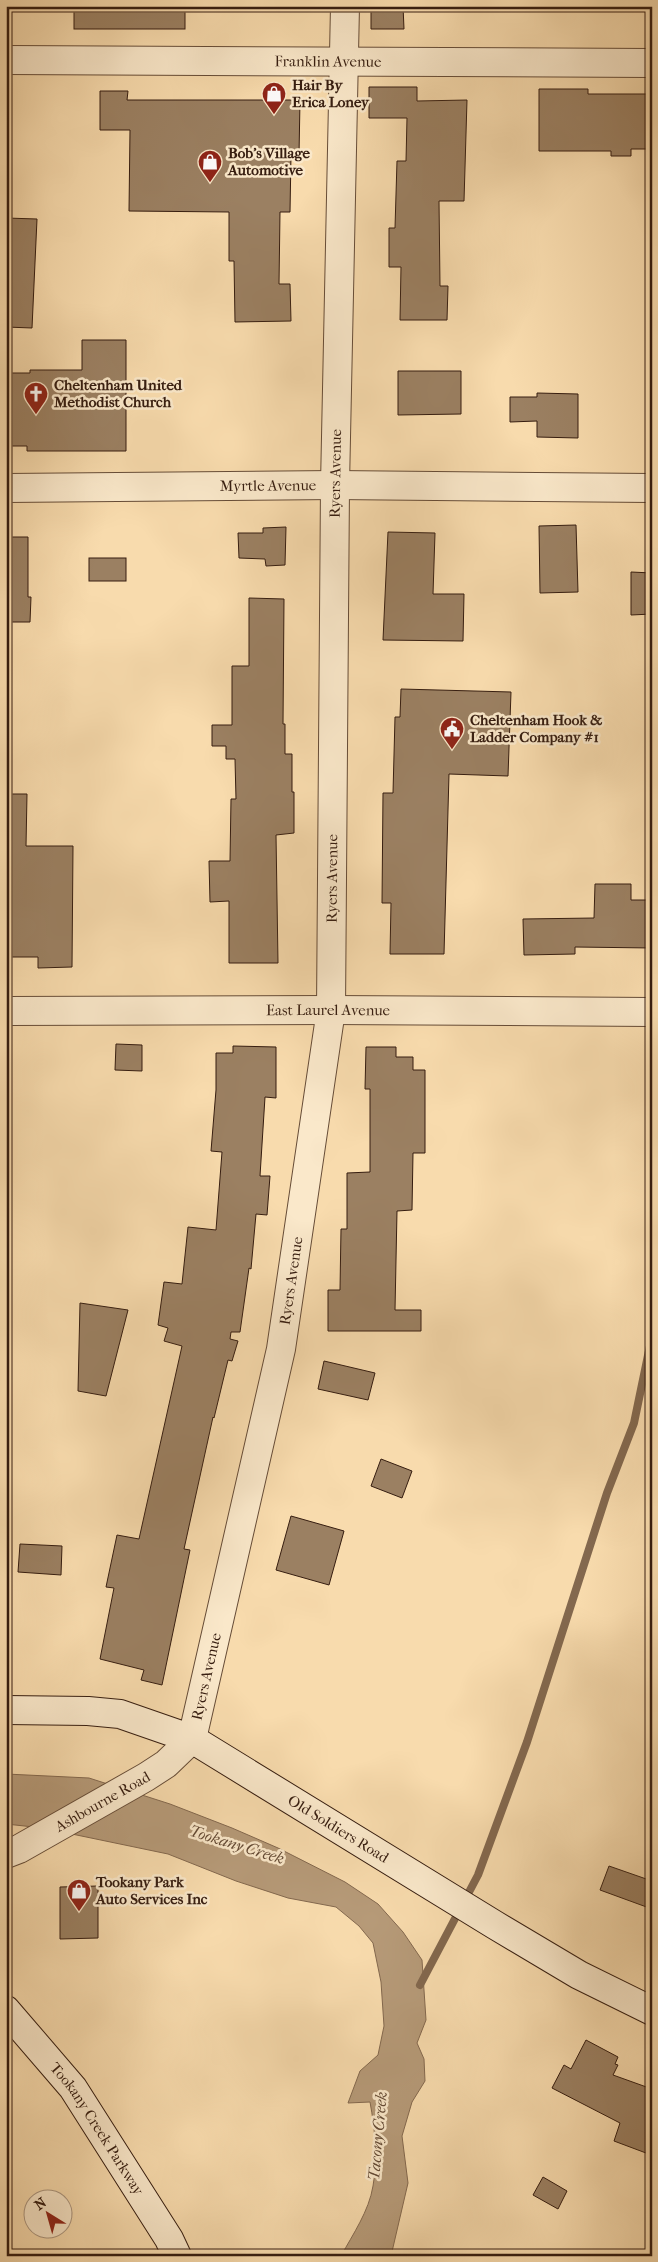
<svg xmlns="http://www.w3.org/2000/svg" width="658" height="2262" viewBox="0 0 658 2262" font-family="'IM FELL French Canon',serif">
  <rect width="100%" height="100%" fill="#f8dbad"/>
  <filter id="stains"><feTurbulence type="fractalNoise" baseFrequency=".004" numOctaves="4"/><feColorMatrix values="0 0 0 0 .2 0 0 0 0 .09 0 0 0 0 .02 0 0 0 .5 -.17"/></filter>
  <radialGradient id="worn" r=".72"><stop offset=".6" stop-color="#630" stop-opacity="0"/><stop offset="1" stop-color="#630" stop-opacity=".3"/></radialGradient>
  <path fill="#b69a78" stroke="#83684e" d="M 6,1774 L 89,1778 L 170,1804 L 232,1828 L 278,1848 L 345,1882 L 378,1904 L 403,1932 L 422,1960 L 426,2020 L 417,2043 L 424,2059 L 425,2081 L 412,2102 L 402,2136 L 408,2183 L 391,2256 L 341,2256 C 353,2234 369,2211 373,2186 C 378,2159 375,2129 370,2102 L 348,2103 L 360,2071 L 378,2055 L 384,2026 L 381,1982 L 373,1943 L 359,1926 L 336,1907 L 288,1898 L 236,1881 L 168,1854 L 43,1828 L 6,1824 Z"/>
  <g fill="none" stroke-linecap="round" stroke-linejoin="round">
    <path stroke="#83684e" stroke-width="8" d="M 420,1985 L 478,1875 L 527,1742 L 607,1493 L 634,1423 L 652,1336"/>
  </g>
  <g fill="#9b8062" stroke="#361d10">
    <rect x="74" y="6" width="111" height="23"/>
    <path d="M 371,6 L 403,6 L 404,29 L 371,29 Z"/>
    <path d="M 369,87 L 417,87 L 417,101 L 467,100 L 464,201 L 439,201 L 440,286 L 448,286 L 447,320 L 400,320 L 401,267 L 389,267 L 389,228 L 395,228 L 397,161 L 406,161 L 407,118 L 369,118 Z"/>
    <path d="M 539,89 L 588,89 L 588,94 L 651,94 L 651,149 L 631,149 L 631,156 L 611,156 L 611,151 L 539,151 Z"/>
    <path d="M 100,91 L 128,91 L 127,100 L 300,100 L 299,155 L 291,155 L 290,212 L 280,212 L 279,284 L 290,284 L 291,321 L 235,322 L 234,261 L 229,261 L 229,212 L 129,211 L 130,130 L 100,130 Z"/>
    <path d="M 6,218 L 37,219 L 32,328 L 6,327 Z"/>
    <path d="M 82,340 L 126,340 L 126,451 L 27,451 L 27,446 L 6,446 L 6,373 L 30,373 L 30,370 L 82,370 Z"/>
    <path d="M 398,371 L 461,371 L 461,414 L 398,415 Z"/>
    <path d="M 537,393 L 578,394 L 578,438 L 537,437 L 537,421 L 510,422 L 510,397 L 537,397 Z"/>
    <path d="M 576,525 L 578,592 L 540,593 L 539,526 Z"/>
    <path d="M 286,527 L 285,565 L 266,566 L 265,559 L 239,558 L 238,533 L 263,533 L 263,528 Z"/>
    <path d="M 388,532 L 435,533 L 433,594 L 464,594 L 463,641 L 383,640 Z"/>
    <path d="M 6,537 L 28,537 L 28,597 L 31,597 L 30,622 L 6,622 Z"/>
    <rect x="89" y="558" width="37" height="23"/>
    <path d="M 631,572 L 652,573 L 652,614 L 631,615 Z"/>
    <path d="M 249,598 L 284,599 L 283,724 L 285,724 L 285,754 L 292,754 L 292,792 L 294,792 L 294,833 L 276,835 L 278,963 L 229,963 L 229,901 L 210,902 L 209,861 L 230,861 L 231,799 L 236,799 L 235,759 L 226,759 L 226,746 L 212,746 L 212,725 L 232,725 L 232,666 L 249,666 Z"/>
    <path d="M 401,689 L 511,692 L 508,776 L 449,774 L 444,954 L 390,954 L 391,903 L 382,903 L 383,793 L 393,793 L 395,717 L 400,717 Z"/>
    <path d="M 6,794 L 27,794 L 26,846 L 73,846 L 72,967 L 38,968 L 38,957 L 6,957 Z"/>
    <path d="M 595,884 L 631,884 L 631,900 L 652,900 L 652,948 L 575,947 L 575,954 L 524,955 L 523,919 L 594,918 Z"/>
    <path d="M 116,1044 L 142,1045 L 142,1071 L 115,1070 Z"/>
    <path d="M 233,1046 L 276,1047 L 276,1098 L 265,1097 L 260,1176 L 270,1176 L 267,1215 L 256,1214 L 251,1269 L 249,1268 L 240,1332 L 231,1332 L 230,1339 L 238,1341 L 232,1361 L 228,1360 L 214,1418 L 213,1417 L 184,1549 L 190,1550 L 162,1685 L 141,1680 L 144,1670 L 100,1659 L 114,1588 L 106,1587 L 117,1535 L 139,1539 L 182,1346 L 164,1341 L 168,1328 L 158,1325 L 164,1282 L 182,1284 L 188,1227 L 216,1230 L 222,1152 L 211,1151 L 216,1090 L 216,1053 L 233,1053 Z"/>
    <path d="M 366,1047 L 396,1047 L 396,1057 L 413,1057 L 413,1070 L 425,1070 L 425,1153 L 413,1153 L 412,1210 L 397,1211 L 395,1310 L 421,1310 L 421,1331 L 328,1331 L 328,1290 L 340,1290 L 341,1229 L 347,1229 L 347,1173 L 370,1172 L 370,1089 L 365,1089 Z"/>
    <path d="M 80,1303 L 128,1310 L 106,1396 L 78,1391 Z"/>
    <path d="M 324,1361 L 375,1373 L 368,1400 L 318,1389 Z"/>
    <path d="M 381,1459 L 412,1471 L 402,1498 L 371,1486 Z"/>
    <path d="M 291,1516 L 344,1531 L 329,1585 L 276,1570 Z"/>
    <path d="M 20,1544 L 62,1546 L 61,1575 L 18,1572 Z"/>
    <path d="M 609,1866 L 652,1881 L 652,1909 L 600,1890 Z"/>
    <path d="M 98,1886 L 98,1938 L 60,1939 L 60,1887 Z"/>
    <path d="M 586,2040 L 618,2057 L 615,2064 L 618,2065 L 613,2075 L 652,2089 L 652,2138 L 646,2153 L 614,2141 L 620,2123 L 552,2088 L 564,2065 L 571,2069 Z"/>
    <path d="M 543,2177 L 567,2191 L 558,2209 L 533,2195 Z"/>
  </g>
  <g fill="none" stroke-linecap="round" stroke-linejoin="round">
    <defs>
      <g id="street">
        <path id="s1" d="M 6,60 L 652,63"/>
        <path id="s2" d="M 6,488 L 335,485 L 652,488"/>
        <path id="s3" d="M 6,1011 L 331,1010 L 652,1012"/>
        <path id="s4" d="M 6,1854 L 19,1849 L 146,1777 L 166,1764 L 192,1739 L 281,1349 L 331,1010 L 335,485 L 345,6"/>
      </g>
      <g id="secondary">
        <path id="s5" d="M 6,1710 L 88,1711 L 120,1714 L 192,1739 L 495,1925 L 579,1975 L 652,2011"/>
        <path id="s6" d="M 6,2010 L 73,2088 L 169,2239 L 177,2256"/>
      </g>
    </defs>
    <use href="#street" stroke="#664c37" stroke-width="30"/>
    <use href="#secondary" stroke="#361d10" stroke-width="30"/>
    <use href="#street" stroke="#fae8ca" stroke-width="28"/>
    <use href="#secondary" stroke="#fae8ca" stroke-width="28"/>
  </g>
  <defs>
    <symbol id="shop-pin" viewBox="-11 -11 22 30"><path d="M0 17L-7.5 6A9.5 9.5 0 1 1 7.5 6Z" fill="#8f2418" stroke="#fae8ca"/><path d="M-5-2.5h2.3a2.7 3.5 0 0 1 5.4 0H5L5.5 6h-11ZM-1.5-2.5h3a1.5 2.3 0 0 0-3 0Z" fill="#fff"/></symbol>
    <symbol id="church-pin" viewBox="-11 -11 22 30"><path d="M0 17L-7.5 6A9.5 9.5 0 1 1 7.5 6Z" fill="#8f2418" stroke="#fae8ca"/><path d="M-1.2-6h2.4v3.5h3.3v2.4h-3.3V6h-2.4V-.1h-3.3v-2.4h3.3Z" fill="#fff"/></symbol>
    <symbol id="civic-pin" viewBox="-11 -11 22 30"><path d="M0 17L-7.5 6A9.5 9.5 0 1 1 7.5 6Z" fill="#8f2418" stroke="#fae8ca"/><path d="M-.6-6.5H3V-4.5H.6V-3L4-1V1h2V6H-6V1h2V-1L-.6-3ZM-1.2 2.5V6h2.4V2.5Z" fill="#fff"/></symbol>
  </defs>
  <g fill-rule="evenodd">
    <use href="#shop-pin" x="260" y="80" width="28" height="38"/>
    <use href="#shop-pin" x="196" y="148" width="28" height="38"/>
    <use href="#church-pin" x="22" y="380" width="28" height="38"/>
    <use href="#civic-pin" x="438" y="715" width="28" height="38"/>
    <use href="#shop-pin" x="65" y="1877" width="28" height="38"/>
  </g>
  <g text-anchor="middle" stroke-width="5" stroke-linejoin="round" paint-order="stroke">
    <g font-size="15" fill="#361d10" stroke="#fae8ca">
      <text dy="5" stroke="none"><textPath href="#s1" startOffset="322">Franklin Avenue</textPath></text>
      <text dy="5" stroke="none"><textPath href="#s4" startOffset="1499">Ryers Avenue</textPath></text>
      <text dy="5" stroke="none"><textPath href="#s2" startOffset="262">Myrtle Avenue</textPath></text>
      <text dy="5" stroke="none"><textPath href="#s4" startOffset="1094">Ryers Avenue</textPath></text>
      <text dy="5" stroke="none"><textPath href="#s3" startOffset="322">East Laurel Avenue</textPath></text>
      <text dy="5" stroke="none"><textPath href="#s4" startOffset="689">Ryers Avenue</textPath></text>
      <text dy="5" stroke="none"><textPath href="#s4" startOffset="284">Ryers Avenue</textPath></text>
      <text dy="5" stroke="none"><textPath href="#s4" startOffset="110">Ashbourne Road</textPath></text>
      <text dy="5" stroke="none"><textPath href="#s5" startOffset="362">Old Soldiers Road</textPath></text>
      <text dy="5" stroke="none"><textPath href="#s6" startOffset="150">Tookany Creek Parkway</textPath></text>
    </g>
    <g font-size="15" font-weight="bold" fill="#361d10" stroke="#fae8ca" text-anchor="start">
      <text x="292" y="90">Hair By<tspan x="292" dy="17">Erica Loney</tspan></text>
      <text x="228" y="158">Bob's Village<tspan x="228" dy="17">Automotive</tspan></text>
      <text x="54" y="390">Cheltenham United<tspan x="54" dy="17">Methodist Church</tspan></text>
      <text x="470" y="725">Cheltenham Hook &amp;<tspan x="470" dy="17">Ladder Company #1</tspan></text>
      <text x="96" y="1887">Tookany Park<tspan x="96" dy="17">Auto Services Inc</tspan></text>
    </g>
    <g font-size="16" font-style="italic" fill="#634934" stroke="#fae8ca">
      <text transform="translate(237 1844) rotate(17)" y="6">Tookany Creek</text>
      <text transform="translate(377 2136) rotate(-85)" y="6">Tacony Creek</text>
    </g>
  </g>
  <rect width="658" height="2262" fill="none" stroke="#f8dbad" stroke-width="25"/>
  <rect x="8" y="8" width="643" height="2247" fill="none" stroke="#361d10" stroke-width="2.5"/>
  <rect x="12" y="12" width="633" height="2237" fill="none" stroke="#361d10"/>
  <g transform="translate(48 2214) rotate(323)"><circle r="24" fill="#fae8ca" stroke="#ac9780"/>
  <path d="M0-4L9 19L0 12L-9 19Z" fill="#8f2418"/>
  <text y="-8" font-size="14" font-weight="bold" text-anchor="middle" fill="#361d10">N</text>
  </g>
  <rect width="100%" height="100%" filter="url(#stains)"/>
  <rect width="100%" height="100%" fill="url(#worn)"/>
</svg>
